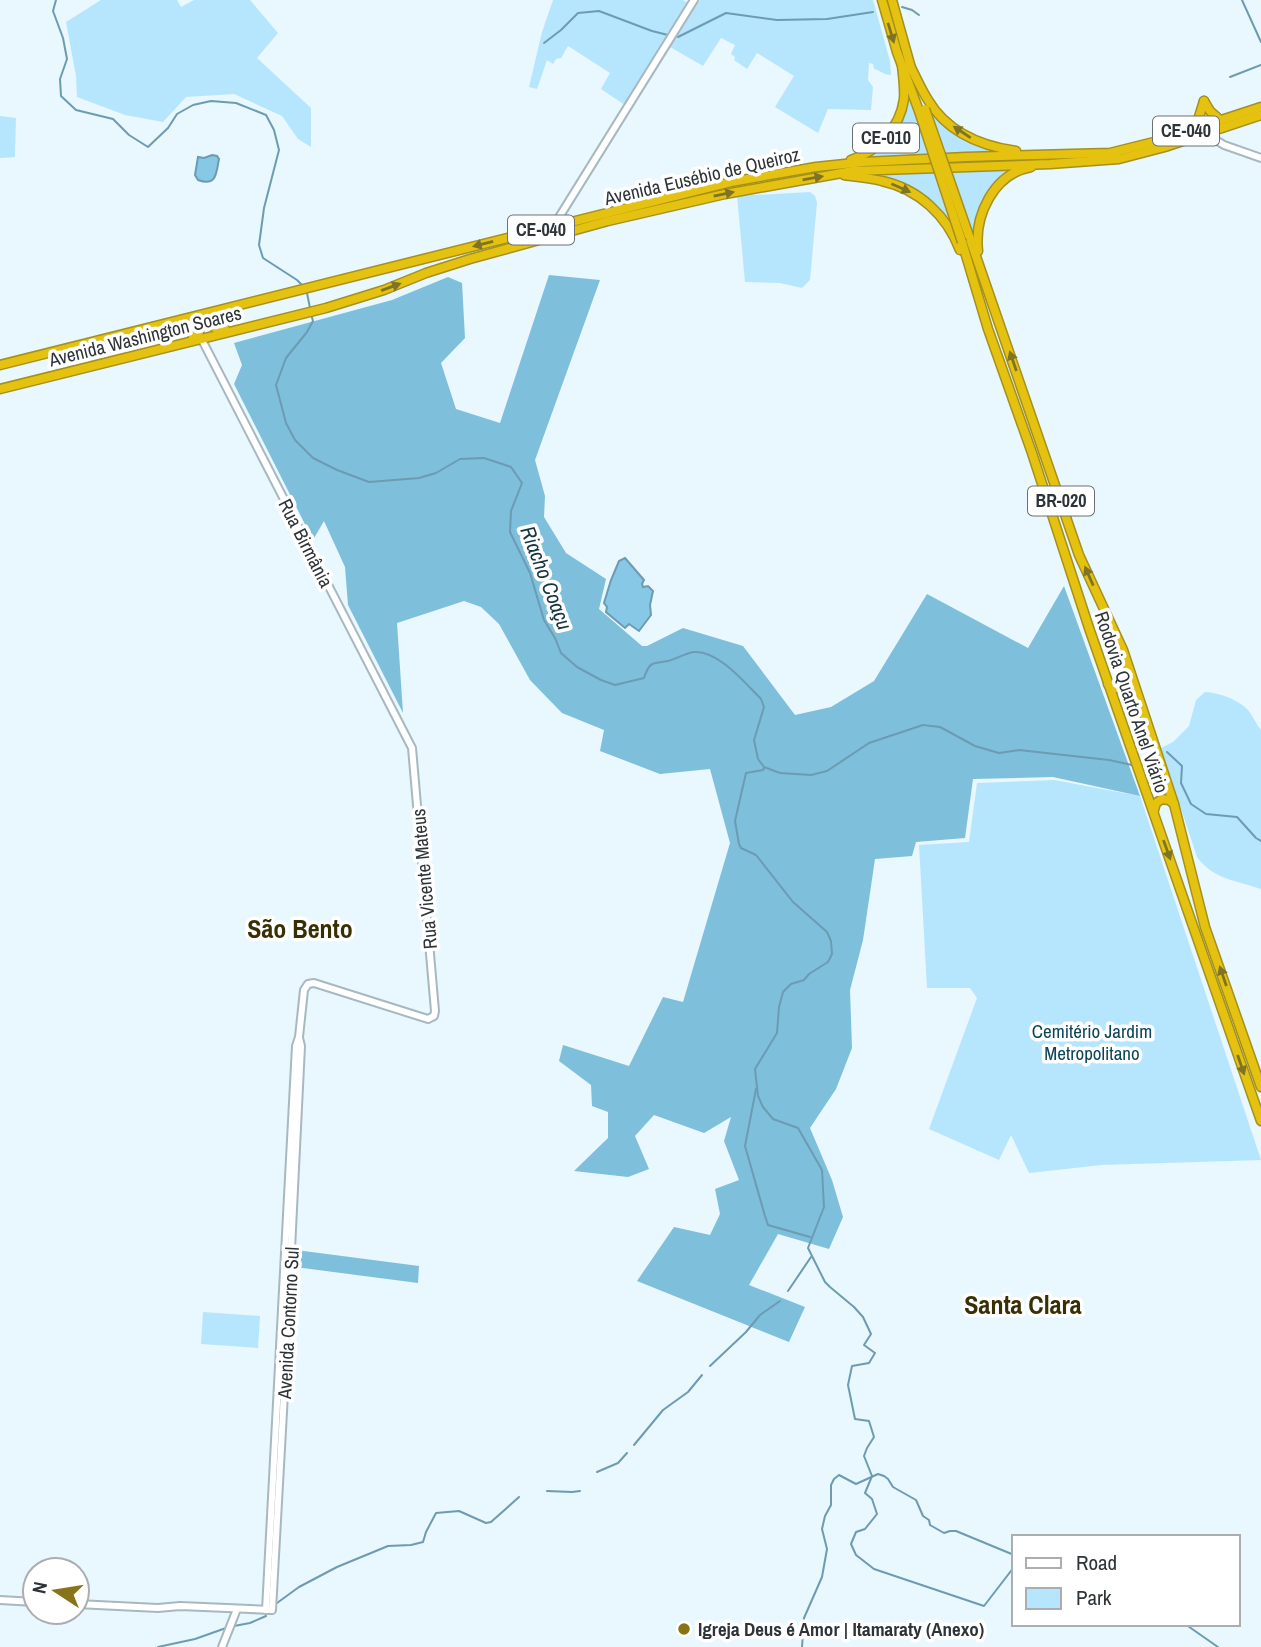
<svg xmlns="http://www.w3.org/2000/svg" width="1261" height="1647" viewBox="0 0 1261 1647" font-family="'Archivo Narrow',sans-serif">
  <rect width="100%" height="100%" fill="#e9f7fe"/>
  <g fill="#b6e6fd">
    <path d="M 101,0 L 177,0 L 181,7 L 194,0 L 250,0 L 278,33 L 257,58 L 311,108 L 311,147 L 298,139 L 282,116 L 234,94 L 186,97 L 163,122 L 125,115 L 77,97 L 76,76 L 66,22 Z"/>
    <path d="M 553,0 L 683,0 L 689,4 L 625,105 L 601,89 L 610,73 L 568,46 L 561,58 L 556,59 L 553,64 L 547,60 L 537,89 L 529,87 L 542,32 Z"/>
    <path d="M 700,0 L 873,0 L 890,61 L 891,75 C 884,75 881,71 874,69 L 873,64 L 869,63 L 868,80 L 873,87 L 871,110 L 828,109 L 818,133 L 775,107 L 794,76 L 757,53 L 747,69 L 734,60 L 735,57 L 731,54 L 735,45 L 721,38 L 703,66 L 670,47 Z"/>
    <path d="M 907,91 L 928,155 L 863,159 L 891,136 Z"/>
    <path d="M 930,109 C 949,129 967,143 993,153 L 946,153 Z"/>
    <path d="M 0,116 L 16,118 L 15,153 L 15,157 L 0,158 Z"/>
    <path d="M 1016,170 C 990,192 979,199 973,234 L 952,172 Z"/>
    <path d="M 934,172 L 953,226 C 939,210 925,194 905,185 C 895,181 883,179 872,176 Z"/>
    <path d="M 810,192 L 815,196 L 817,203 L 810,280 L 802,288 L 780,283 L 745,282 L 737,196 Z"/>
    <path d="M 1205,692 C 1220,693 1237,699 1248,710 C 1253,716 1256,724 1261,730 L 1261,889 C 1236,880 1214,880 1197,857 L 1161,748 L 1173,742 L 1189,726 L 1196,700 Z"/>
    <path d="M 1054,780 L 1140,796 L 1261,1160 L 1102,1165 L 1029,1173 L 1011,1135 L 999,1160 L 929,1129 L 977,998 L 970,988 L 927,988 L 919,845 L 969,842 L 977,783 Z"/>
    <path d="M 203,1312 L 260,1316 L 258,1348 L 201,1344 Z"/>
  </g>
  <g fill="#7ebfdc">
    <path d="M 549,275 L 600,280 L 535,460 L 545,496 L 544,517 L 566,553 L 606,579 L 599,609 L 642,646 L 647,646 L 683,628 L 743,646 L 795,715 L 831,707 L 874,681 L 927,594 L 1028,648 L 1064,586 L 1140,796 L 1053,777 L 973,779 L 965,838 L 916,842 L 912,856 L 875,859 L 863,940 L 850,990 L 852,1048 L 836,1089 L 810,1128 L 832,1180 L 843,1217 L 829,1249 L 778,1234 L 749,1285 L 805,1307 L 789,1342 L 637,1281 L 674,1227 L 710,1235 L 720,1214 L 715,1189 L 739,1180 L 724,1141 L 731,1117 L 704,1133 L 654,1115 L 635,1136 L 649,1169 L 628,1177 L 574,1171 L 608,1138 L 608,1112 L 592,1106 L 591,1085 L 559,1061 L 563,1045 L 629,1066 L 663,997 L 683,1002 L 730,843 L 710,769 L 660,774 L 600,751 L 604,730 L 562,713 L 530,680 L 499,624 L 481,607 L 464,601 L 397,623 L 403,713 L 348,605 L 345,567 L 324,521 L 313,540 L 234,384 L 242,365 L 234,343 L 392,300 L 448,277 L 462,283 L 465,338 L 441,363 L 456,409 L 500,423 Z"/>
    <path d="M 296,1250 L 419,1266 L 418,1283 L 295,1267 Z"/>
  </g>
  <g fill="#87c8e6" stroke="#6c9bb2" stroke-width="2">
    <path d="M 212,155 L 217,156 L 219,159 C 216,173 217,187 198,180 L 195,175 L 198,157 L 204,158 Z"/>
    <path d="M 625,558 L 644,580 L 642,584 L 643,587 L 648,586 L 653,591 L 650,605 L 651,615 L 639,631 L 629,624 L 625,628 L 606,612 L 607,607 L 604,603 L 611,580 L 619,561 Z"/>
  </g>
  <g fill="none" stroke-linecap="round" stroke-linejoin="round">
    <g stroke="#6c9bb2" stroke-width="2">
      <path d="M 56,0 L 53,11 L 63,38 L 67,59 L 60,79 L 61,96 L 76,110 L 113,119 L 129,135 L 148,147 L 168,128 L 177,114 L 193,105 L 211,101 L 236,103 L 266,115 L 274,130 L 279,150 L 264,208 L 259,245 L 263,258 L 297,280 L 302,285"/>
      <path d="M 1242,0 L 1261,42"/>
      <path d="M 902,7 L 912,10 L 919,15"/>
      <path d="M 678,37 L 726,13 L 777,20 L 827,19 L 873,12"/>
      <path d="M 544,43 L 561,30 L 578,13 L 599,11 L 652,31 L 668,35"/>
      <path d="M 1230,77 L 1261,65"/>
      <path d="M 307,293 L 310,308"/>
      <path d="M 311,314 L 313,321 L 307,332 L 286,358 L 276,385 L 286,423 L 295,440 L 313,458 L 337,470 L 369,482 L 419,478 L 436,473 L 460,459 L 484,458 L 511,467 L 522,483 L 511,511 L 510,532 L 530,573 L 544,620 L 555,638 L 561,653 L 577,667 L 601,680 L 615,685 L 644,678 C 650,660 653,664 668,661 C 677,659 685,653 694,652 C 718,650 745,683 761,699 L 764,707 L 754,740 L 758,759 L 764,767 L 780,773 L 811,775 L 827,771 L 869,743 L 923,725 L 940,727 L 975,746 L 999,753 L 1019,750 L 1109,760 L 1132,765"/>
      <path d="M 1167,752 L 1182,766 L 1181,783 L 1191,804 L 1206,814 L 1237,817 L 1256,838 L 1261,841"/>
      <path d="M 764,768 L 763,770 L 746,773 L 735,821 L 739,844 L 741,848 L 756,855 L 793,902 L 827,932 L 831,941 L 832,954 L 828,962 L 809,974 L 804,980 L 791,984 L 783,992 L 779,1007 L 777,1033 L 755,1069 L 758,1096 L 763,1107 L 773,1119 L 798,1128 L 822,1170 L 824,1207 L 808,1248 L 825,1282 L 830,1287 L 854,1307 L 863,1317 L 871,1334 L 864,1345 L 875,1353 L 869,1363 L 852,1366 L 848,1385 L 855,1419 L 869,1421 L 874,1437 L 867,1448 L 864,1456 L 872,1476 L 865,1493 L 872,1499 L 877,1514 L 865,1529 L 856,1532 L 851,1544 L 856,1555 L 874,1569 L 984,1606 L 1014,1567"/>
      <path d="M 756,1089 L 745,1146 L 765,1216 L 768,1225 L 810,1237"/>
      <path d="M 788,1291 L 811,1257"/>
      <path d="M 710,1366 L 746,1332 L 760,1315 L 780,1301"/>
      <path d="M 634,1445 L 663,1410 L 688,1392 L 702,1375"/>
      <path d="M 597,1472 L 618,1463 L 627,1453"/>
      <path d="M 547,1491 L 572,1492 L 580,1491"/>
      <path d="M 277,1603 L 299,1587 L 337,1567 L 388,1546 L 411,1545 L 423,1542 L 426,1532 L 436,1513 L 459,1511 L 486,1523 L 491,1522 L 519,1497"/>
      <path d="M 1185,1624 L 1218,1647"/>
      <path d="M 234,1626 L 250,1623 L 266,1616"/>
      <path d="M 158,1647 L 195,1639 L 226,1628"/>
      <path d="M 802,1647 L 804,1618 L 822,1577 L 827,1549 L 822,1529 L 825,1516 L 831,1505 L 831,1485 L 834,1479 L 839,1475 L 856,1484 L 878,1474 L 884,1476 L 888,1479 L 893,1487 L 916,1500 L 923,1516 L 929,1520 L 930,1525 L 944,1533 L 950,1531 L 956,1531 L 1014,1555"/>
    </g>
    <defs>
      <g id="secondary">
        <path d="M 1206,134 L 1224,145 L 1261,158"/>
        <path d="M 553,227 L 694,0"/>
        <path d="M 201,338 L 412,748 L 435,1011 L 434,1016 L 428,1019 L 314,983 L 308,984 L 304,990 L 299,1037 L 296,1046 L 266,1610"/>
        <path d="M 0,1600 L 35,1602"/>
        <path d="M 77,1604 L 158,1608 L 180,1606 L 272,1610 L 283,1412 L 301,1046 L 299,1038"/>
        <path d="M 222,1647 L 237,1609"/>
      </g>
      <g id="highway">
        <path d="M 882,0 L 897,52 L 919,111"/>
        <path d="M 892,0 L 911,68"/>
        <path d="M 910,66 C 916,77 921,89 928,100 C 947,132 981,146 1016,151"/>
        <path d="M 1204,101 L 1210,111 L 1220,120"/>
        <path d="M 1194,128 L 1199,117 L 1204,101"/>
        <path d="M 851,160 C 878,151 900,128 904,99 C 905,88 903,76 902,65"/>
        <path d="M 844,175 C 856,177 870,178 882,181 C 919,189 947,216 960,250"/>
        <path d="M 969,236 L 1079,555 L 1123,650 L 1174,804 L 1205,927 L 1261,1087"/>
        <path d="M 962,242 L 988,329 L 1032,453 L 1089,628 L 1261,1121"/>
        <path d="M 978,251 C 974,216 993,174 1031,167"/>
        <path d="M 220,313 L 213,318 L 211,325 L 218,330 L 225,329"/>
        <path d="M 186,323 L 193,322 L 199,325 L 199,333 L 193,337"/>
        <path d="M 0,365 L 731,182 L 816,167 L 864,162 L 966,157 L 1110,153 L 1154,142 L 1261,107"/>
        <path d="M 0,389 L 326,308 L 384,290 L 426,273 L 470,259 L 608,221 L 725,194 L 853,171 L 1050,164 L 1119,159 L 1165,147 L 1261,115"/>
        <path d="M 1108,684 C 1116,690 1122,690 1129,683 L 1130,675"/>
        <path d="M 1154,810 L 1156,803 L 1162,799 L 1169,800 L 1174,804"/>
      </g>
    </defs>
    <use href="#secondary" stroke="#a8b8c1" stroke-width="10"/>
    <use href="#highway" stroke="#a4901d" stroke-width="11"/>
    <use href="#secondary" stroke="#fff" stroke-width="6"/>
    <use href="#highway" stroke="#e4c20f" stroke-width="8"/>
    <defs>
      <g id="highway-bridge">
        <path d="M 925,109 L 969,236"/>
        <path d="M 919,111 L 962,242"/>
      </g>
    </defs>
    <use href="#highway-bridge" stroke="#a4901d" stroke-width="11" stroke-linecap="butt"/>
    <use href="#highway-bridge" stroke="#e4c20f" stroke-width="8"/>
  </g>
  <defs><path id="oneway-solid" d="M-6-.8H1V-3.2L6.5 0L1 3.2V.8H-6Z" transform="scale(1.75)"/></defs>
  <g fill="#7f7325">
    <use href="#oneway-solid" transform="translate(891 33) rotate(73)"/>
    <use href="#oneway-solid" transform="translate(962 132) rotate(-146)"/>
    <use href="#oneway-solid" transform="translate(813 178) rotate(-10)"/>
    <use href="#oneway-solid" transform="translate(901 188) rotate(24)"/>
    <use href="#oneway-solid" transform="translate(724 194) rotate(-12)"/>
    <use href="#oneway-solid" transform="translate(483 244) rotate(166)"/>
    <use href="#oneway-solid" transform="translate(391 287) rotate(-20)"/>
    <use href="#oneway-solid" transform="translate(1013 361) rotate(-109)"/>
    <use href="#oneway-solid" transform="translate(1089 576) rotate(-114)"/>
    <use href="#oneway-solid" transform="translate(1167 850) rotate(70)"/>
    <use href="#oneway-solid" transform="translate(1223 976) rotate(-109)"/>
    <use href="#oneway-solid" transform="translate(1241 1065) rotate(71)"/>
  </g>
  <circle fill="#887417" stroke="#fff" stroke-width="2.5" cx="684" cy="1629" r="7"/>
  <g text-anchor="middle" stroke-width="7" stroke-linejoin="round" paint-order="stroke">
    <g fill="#fff" stroke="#6c7073" stroke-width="2">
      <rect x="1153" y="116.5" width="66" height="29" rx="5"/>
      <rect x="853" y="123.5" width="66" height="29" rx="5"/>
      <rect x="508" y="215.5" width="66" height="29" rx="5"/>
      <rect x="1028" y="486.5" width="66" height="29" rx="5"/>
    </g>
    <g font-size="18" font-weight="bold" fill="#2d3337">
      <text x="1186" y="137">CE-040</text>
      <text x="886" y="144">CE-010</text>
      <text x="541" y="236">CE-040</text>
      <text x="1061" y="507">BR-020</text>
    </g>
    <g font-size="19" fill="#2d3337" stroke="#fff">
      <text transform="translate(702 176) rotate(-13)" y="7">Avenida Eusébio de Queiroz</text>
      <text transform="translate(145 336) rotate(-14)" y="7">Avenida Washington Soares</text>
      <text transform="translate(306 543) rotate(63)" y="7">Rua Birmânia</text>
      <text transform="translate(1132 702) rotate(71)" y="7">Rodovia Quarto Anel Viário</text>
      <text transform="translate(424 879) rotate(-95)" y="7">Rua Vicente Mateus</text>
      <text transform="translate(288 1323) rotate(-87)" y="7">Avenida Contorno Sul</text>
    </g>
    <g font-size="19" fill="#0c4458" stroke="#fff">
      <text x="1092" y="1038">Cemitério Jardim<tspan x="1092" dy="22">Metropolitano</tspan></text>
    </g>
    <g font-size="19" font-weight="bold" fill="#2d3337" stroke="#fff" text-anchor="start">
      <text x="698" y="1636">Igreja Deus é Amor | Itamaraty (Anexo)</text>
    </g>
    <g font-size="21" font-style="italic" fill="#163542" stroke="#fff">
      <text transform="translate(546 578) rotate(69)" y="7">Riacho Coaçu</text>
    </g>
    <g font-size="26" font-weight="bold" fill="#392f04" stroke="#fff">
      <text x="300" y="938">São Bento</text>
      <text x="1023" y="1314">Santa Clara</text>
    </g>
  </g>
  <rect x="1012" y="1535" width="228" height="91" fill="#ffffff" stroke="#abadaf" stroke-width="2"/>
  <rect x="1026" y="1558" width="35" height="10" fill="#ffffff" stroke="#abadaf" stroke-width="2"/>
  <text x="1076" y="1570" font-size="21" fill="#2d3337">Road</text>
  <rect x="1026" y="1588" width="35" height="21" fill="#b6e6fd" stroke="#abadaf" stroke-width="2"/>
  <text x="1076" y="1605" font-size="21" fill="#2d3337">Park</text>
  <g transform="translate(56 1591) rotate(282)"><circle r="33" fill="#ffffff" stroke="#abadaf" stroke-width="2"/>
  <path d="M0-5L12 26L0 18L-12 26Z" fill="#887417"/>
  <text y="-10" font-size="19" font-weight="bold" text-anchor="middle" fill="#2d3337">N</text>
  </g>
</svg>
